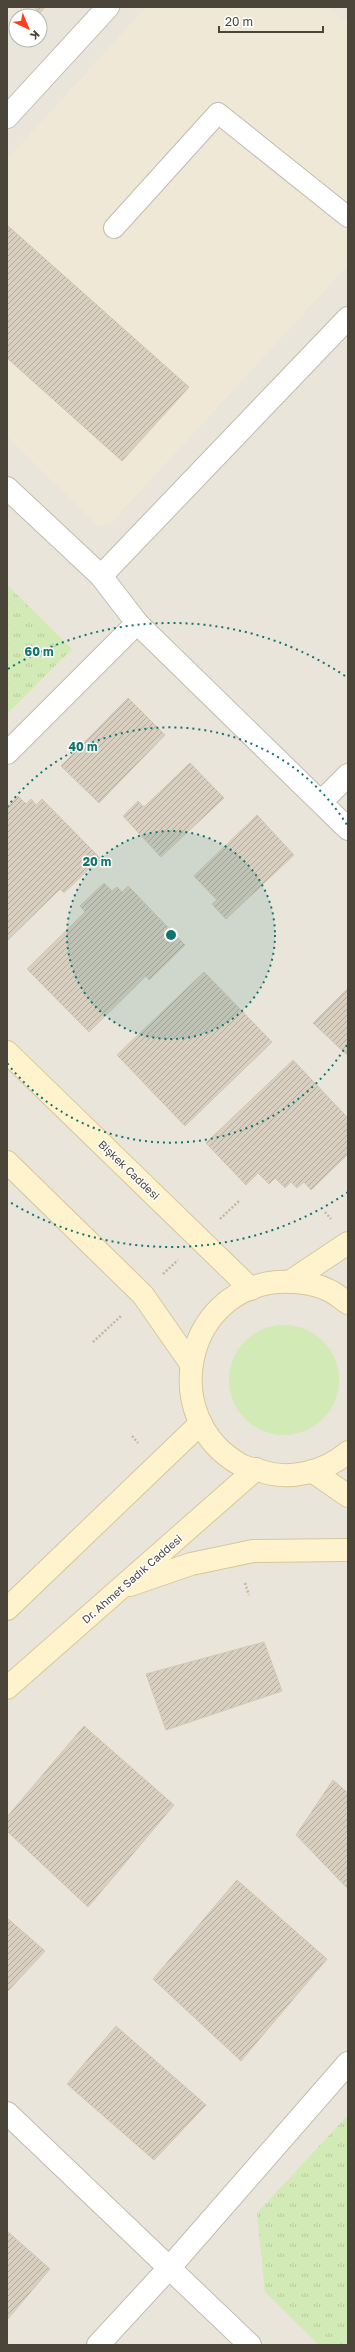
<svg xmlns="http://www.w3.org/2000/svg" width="355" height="2352" viewBox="0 0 355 2352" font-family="'Golos Text',sans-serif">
  <defs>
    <pattern id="park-tufts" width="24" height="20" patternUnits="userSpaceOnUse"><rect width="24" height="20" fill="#d2eab5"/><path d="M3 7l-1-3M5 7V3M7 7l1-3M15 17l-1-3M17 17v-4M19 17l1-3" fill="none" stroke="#b6ca9c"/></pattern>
    <pattern id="building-hatch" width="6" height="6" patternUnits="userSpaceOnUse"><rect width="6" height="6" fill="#d8cfc1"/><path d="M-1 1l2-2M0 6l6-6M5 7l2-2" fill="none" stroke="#b1aa9e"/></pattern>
  </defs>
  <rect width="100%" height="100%" fill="#f6f3ec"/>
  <path fill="#eae5da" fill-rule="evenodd" d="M 7,7 L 348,7 L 348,2345 L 7,2345 ZM 16,16 L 40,16 L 40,40 L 16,40 Z"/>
  <path fill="#efe8d6" d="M 146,7 L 328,7 L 348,23 L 348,265 L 112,522 L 98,526 L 7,436 L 7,160 Z"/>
  <circle fill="#d2eab5" cx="284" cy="1380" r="55"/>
  <g fill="url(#park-tufts)">
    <path d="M 7,585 L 72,649 L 7,714 Z"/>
    <path d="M 348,2115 L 348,2345 L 319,2345 L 265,2292 L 257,2213 Z"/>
  </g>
  <g fill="url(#building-hatch)" stroke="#d3c7b4">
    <path d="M 34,7 L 45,7 L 40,13 Z"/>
    <path d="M 7,225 L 189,387 L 122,461 L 7,358 Z"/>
    <path d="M 128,698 L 165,735 L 99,803 L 61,766 Z"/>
    <path d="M 190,763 L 224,798 L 161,857 L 123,816 L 138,801 L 144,807 Z"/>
    <path d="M 18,796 L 26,804 L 31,799 L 36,805 L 42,799 L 100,858 L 64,893 L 60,889 L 7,941 L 7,807 Z"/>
    <path d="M 257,815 L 294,855 L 226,919 L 212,904 L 217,900 L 194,876 Z"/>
    <path d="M 104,883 L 112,891 L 117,887 L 122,892 L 128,886 L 185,945 L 149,980 L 146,976 L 89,1032 L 27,969 L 85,912 L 80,906 Z"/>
    <path d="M 204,972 L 272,1042 L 185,1126 L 117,1055 Z"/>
    <path d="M 348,988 L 348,1056 L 313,1023 Z"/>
    <path d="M 293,1060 L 348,1118 L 348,1154 L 311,1190 L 304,1182 L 297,1188 L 291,1182 L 285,1188 L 275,1178 L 269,1184 L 258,1173 L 246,1185 L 206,1143 Z"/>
    <path d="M 264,1642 L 282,1691 L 166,1730 L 146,1674 Z"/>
    <path d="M 84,1726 L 174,1805 L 88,1907 L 7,1831 L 7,1817 Z"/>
    <path d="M 333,1780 L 348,1793 L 348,1889 L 296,1835 Z"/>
    <path d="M 237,1880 L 327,1959 L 241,2061 L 153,1979 Z"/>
    <path d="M 7,1918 L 45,1951 L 7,1992 Z"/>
    <path d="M 116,2026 L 206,2105 L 154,2160 L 67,2084 Z"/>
    <path d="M 7,2231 L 50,2269 L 7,2320 Z"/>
  </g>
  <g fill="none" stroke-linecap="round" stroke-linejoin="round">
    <defs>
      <path id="lane" d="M 114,228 L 218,113 L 348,217"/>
      <g id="street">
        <path d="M 7,117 L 108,7"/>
        <path d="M 7,488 L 101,576 L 137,623 L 348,829"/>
        <path d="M 101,576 L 348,318"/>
        <path d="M 7,753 L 137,623"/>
        <path d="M 322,801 L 348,775"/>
        <path d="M 7,2113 L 250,2345"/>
        <path d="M 98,2345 L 170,2267 L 348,2063"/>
      </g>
      <g id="secondary">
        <path d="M 7,1052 L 251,1289"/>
        <path d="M 7,1162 L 143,1295 L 191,1364"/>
        <path d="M 291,1281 L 348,1243"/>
        <path d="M 348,1303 C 342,1299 335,1293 328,1290 C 312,1282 294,1281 277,1282 C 183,1291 158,1419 241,1465 C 246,1468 254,1469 261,1471 C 290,1481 325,1472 348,1452"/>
        <path d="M 312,1471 L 348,1496"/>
        <path d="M 130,1585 L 191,1564 L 253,1551 L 348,1550"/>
        <path d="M 7,1609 L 201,1423"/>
        <path d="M 7,1688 L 256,1469"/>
      </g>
    </defs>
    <use href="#lane" stroke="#c2bbae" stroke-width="22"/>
    <use href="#street" stroke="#c2bbae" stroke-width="24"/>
    <use href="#secondary" stroke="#d6c79b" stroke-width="24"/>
    <g stroke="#c4b79f" stroke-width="2.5" stroke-dasharray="2 2" stroke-linecap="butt">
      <path d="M 325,1212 L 331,1219"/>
      <path d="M 220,1219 L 239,1201"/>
      <path d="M 163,1274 L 178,1260"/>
      <path d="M 93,1342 L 121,1316"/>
      <path d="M 132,1436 L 138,1443"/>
      <path d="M 245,1583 L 249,1595"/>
    </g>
    <use href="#lane" stroke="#fff" stroke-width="20"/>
    <use href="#street" stroke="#fff" stroke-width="22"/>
    <use href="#secondary" stroke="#fff3cd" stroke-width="22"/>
  </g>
  <circle cx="171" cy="935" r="104" fill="#0f766e" fill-opacity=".12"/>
  <g fill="none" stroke="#0f766e" stroke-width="2" stroke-dasharray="2 4">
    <circle cx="171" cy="935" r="104"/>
    <path d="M347 1045A208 208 0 0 1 7 1063M7 807A208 208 0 0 1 347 825"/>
    <path d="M348 1192A312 312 0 0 1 8 1201M8 669A312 312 0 0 1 348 678"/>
  </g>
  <g text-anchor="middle" stroke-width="3" stroke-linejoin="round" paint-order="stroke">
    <g font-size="11" fill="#4b4439" stroke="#fff">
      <text transform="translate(129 1170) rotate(44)" y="4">Bişkek Caddesi</text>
      <text transform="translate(132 1579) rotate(-41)" y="4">Dr. Ahmet Sadık Caddesi</text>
    </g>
  </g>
  <circle cx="171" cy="935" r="6" fill="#0f766e" stroke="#fff" stroke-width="2"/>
  <g font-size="12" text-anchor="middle" font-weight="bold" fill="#0f766e" stroke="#fff" stroke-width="3" stroke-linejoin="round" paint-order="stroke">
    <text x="39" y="656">60 m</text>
    <text x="83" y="751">40 m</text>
    <text x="97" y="866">20 m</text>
  </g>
  <rect width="355" height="2352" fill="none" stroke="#4b4439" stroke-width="16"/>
  <g transform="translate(28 28) rotate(136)"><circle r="19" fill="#ffffff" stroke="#b7b4b0"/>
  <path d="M0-3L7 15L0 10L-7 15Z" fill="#fc3f1d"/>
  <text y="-6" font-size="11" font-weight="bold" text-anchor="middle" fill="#4b4439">K</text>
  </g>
  <path d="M219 26v6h104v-6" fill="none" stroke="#4b4439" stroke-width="2"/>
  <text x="225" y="26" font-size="12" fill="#4b4439" stroke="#ffffff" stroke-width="3" paint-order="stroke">20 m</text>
</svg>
